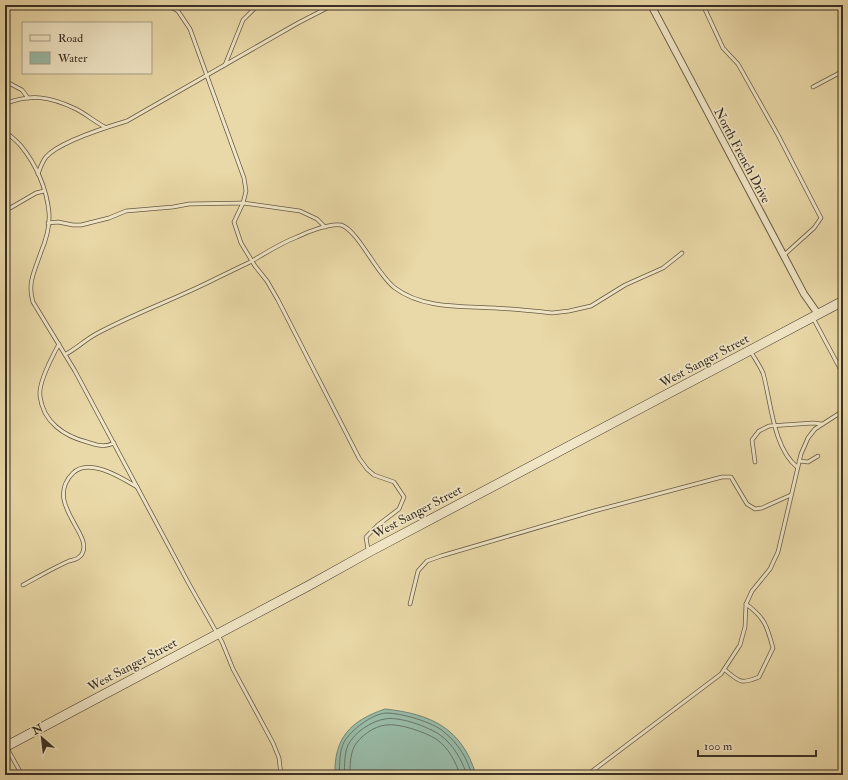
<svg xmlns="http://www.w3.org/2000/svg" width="848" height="780" viewBox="0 0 848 780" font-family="'IM FELL Double Pica',serif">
  <rect width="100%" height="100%" fill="#ead9a8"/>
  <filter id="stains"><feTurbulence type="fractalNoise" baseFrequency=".005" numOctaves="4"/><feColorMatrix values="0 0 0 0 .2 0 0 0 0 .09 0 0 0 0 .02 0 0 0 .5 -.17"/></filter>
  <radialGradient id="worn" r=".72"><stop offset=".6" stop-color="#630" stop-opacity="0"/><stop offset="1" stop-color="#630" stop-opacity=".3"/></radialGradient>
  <path fill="#98baa6" stroke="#728372" d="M 385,709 C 431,714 462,728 476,775 L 335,775 C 334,738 350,721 385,709 Z"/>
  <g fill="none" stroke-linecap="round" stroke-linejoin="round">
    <g stroke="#697566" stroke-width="1">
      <path d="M 339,775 C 340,764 339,752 344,742 C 351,730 372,714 386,713 C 401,713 433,722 444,732 C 458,743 467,758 472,775"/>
      <path d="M 344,775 C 345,765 344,754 348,745 C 354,733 371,721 385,719 C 399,716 429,727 440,735 C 453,744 462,760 467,775"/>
      <path d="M 350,775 C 350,766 350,756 354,747 C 359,737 374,726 386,725 C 399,723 425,732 436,739 C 448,747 456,762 460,775"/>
    </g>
    <defs>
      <g id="lane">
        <path d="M 167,5 L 178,11 L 190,29 L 244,178 L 246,191 L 243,203 L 234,222 L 241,243 L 255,266 L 267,281 L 278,300 L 359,458 L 367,469 L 374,475 L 394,482 L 404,497 L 399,509 L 378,525 L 366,537 L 368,550"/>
        <path d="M 703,5 L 723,48 L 738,64 L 778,135 L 821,218 L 814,228 L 784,255"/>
        <path d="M 225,65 L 243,20 L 258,5"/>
        <path d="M 5,81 L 22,90 L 28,98"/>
        <path d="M 813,87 L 843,71"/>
        <path d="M 5,104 C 31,93 51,97 76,109 C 86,114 95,122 105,127"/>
        <path d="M 5,131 C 10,136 16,140 21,146 C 36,164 47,189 49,213 C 50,226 46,240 41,252 C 35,270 27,283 33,302 L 75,371 L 189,584 L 222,642 L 233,669 L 273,743 L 279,758 L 281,775"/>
        <path d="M 38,174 C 40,168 42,162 46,157 C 59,142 107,127 127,121 L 298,23 L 333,5"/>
        <path d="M 5,211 L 36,193 L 44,191"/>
        <path d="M 48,223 L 58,222 L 73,225 L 81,225 L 109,218 L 126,211 L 173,207 L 189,204 L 243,203 L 300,211 L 317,219 L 325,227"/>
        <path d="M 813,318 L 843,374"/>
        <path d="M 59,344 C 53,355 38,383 40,396 C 43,422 64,436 87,442 C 97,445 104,448 114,443"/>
        <path d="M 751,352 C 755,359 760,366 763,373 C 771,401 773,448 797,467"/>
        <path d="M 66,354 C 76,349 85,340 96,334 C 133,314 173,300 211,281 C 225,274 238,268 252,261 C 267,252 281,243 297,237 C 307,232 330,223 341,225 C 358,230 377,275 395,288 C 423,309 462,306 495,308 C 514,309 533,311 552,313 L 569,311 L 591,306 L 625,285 L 663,268 L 682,253"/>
        <path d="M 799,461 L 808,462 L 818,456"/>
        <path d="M 755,462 L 752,440 L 759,431 L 769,426 L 813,423 L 822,424"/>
        <path d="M 23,585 C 38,577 53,568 69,561 C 72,560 75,560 78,558 C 79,557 81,556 82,554 C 94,534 43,503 73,473 C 89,457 122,478 137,487"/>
        <path d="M 410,604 L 418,571 L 427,561 L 441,556 L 594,511 L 722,477 L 731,477 L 747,504 L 755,509 L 762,508 L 791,495"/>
        <path d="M 725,670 C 739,681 740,685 759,677 L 773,648 C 767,626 765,618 746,604"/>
        <path d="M 7,748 L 22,775"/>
        <path d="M 587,775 L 721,674 L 740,645 L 745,627 L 746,604 L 752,591 L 770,569 L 778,552 L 801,454 L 808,438 L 815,429 L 843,411"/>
      </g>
      <path id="street" d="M 651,5 L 804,294 L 818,314"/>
      <path id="secondary" d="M 5,747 L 308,586 L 369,552 L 843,301"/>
    </defs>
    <use href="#lane" stroke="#665a46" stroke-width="4.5"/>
    <use href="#street" stroke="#665a46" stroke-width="8"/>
    <use href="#secondary" stroke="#3a3025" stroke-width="10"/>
    <use href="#lane" stroke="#f1e6c6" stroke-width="3"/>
    <use href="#street" stroke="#f1e6c6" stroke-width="6"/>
    <use href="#secondary" stroke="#f1e6c6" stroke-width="9"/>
  </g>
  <g text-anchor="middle" stroke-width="3.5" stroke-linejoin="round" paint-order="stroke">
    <g font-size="13" fill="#3a3025" stroke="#f1e6c6">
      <text transform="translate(743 155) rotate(62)" y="5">North French Drive</text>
      <text transform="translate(704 360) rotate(-28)" y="5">West Sanger Street</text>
      <text transform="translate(417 511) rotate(-28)" y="5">West Sanger Street</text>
      <text transform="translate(132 664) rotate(-28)" y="5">West Sanger Street</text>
    </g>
  </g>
  <rect width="848" height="780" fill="none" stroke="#ead9a8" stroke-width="20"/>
  <rect x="6" y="6" width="836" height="768" fill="none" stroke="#3a3025" stroke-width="2"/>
  <rect x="10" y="10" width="828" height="760" fill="none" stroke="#3a3025"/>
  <rect x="22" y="22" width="130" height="52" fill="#f1e6c6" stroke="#a89d86"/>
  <rect x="30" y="35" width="20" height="6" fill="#f1e6c6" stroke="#a89d86"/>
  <text x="58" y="42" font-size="12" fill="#3a3025">Road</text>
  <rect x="30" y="52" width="20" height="12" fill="#98baa6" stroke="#a89d86"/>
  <text x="58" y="62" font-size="12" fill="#3a3025">Water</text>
  <g transform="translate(42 738) rotate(332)" stroke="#f1e6c6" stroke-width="3" paint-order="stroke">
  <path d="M0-3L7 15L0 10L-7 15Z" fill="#3a3025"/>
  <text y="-6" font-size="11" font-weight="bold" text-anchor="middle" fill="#3a3025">N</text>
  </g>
  <path d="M698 750v6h118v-6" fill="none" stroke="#3a3025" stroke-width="2"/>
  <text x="704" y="750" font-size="12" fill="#3a3025" stroke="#f1e6c6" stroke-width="3" paint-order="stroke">100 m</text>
  <rect width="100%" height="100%" filter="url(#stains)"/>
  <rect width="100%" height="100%" fill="url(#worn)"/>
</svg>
